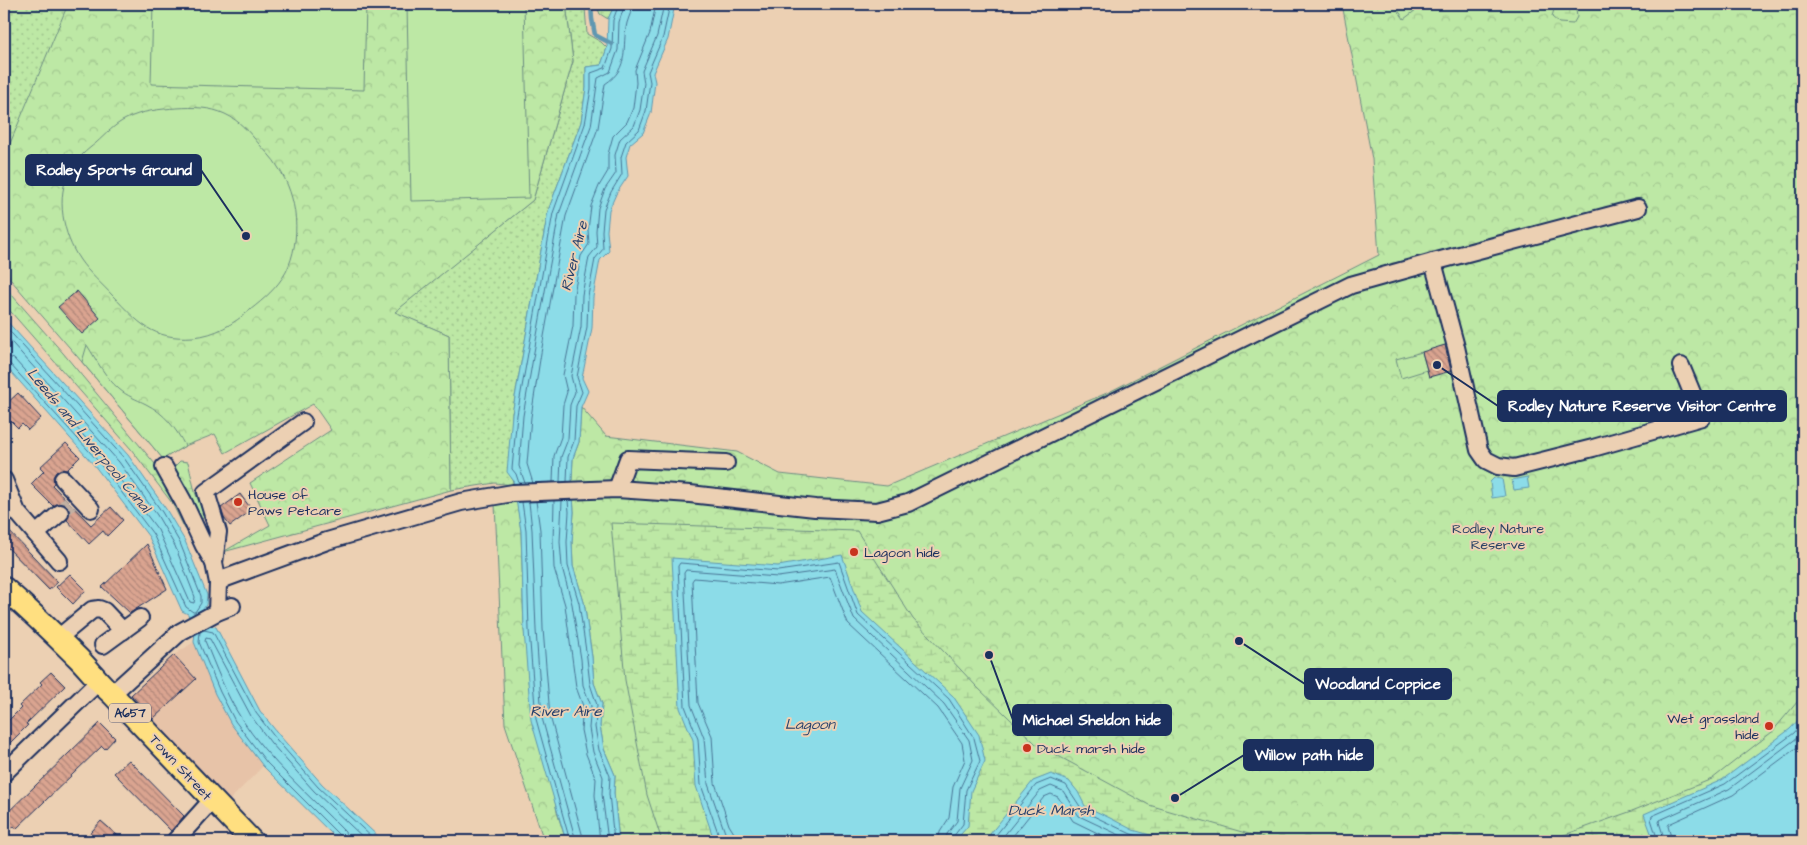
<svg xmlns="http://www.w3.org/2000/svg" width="1807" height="845" viewBox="0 0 1807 845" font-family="'Architects Daughter',sans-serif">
  <defs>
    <pattern id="grass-dots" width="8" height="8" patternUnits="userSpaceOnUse" patternTransform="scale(1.25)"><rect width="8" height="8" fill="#bde8a5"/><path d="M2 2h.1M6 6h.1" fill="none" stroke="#a2c790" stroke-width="1.8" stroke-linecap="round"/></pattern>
    <pattern id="forest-crowns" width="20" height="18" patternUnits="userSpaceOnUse" patternTransform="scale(1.25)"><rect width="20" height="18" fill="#bde8a5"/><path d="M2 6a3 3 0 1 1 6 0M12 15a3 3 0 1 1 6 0" fill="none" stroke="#a2c790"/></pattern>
    <pattern id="wetland-marsh" width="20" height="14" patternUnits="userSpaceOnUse" patternTransform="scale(1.25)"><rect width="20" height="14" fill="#bde8a5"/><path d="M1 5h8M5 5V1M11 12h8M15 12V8" fill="none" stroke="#a2c790"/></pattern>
    <pattern id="building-back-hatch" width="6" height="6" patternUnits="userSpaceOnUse" patternTransform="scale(1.25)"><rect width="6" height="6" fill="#daa490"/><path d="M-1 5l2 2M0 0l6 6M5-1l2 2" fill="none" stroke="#b08679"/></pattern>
  </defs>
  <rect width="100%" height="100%" fill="#ecd0b3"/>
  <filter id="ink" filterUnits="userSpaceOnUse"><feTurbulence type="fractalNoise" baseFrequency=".02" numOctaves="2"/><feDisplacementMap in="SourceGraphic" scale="10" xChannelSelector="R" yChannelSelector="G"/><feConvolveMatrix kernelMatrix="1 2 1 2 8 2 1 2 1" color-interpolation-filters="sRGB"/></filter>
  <g filter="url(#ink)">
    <path fill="#e7c3a8" d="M 194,642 L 223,709 L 231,724 L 263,766 L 224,806 L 126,699 L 174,655 Z"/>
    <g fill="url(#grass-dots)" stroke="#6c8c82">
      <path d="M 4,4 L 85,4 L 4,211 Z"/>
      <path d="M 566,4 L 582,4 L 585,8 L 587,34 L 601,42 L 607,48 L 601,65 L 586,67 L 586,88 L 581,122 L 548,211 L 512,414 L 511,476 L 514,485 L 495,483 L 451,490 L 449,335 L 394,312 L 533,200 L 573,61 Z"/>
      <path d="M 596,4 L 615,4 L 608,19 L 600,14 Z"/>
    </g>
    <g fill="url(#forest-crowns)" stroke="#6c8c82">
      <path d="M 68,4 L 566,4 L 573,61 L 533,200 L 395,312 L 449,335 L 451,490 L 223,552 L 270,525 L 250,483 L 331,430 L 313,404 L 225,453 L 215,434 L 185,446 L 163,459 L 76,355 L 4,272 L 4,158 Z"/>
      <path d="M 1342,4 L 1803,4 L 1803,841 L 619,841 L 614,793 L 615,775 L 604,749 L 600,726 L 602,704 L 594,683 L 592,657 L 584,602 L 573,566 L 572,542 L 574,512 L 572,479 L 573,458 L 579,442 L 581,407 L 606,436 L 737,452 L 780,474 L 887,486 L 1107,393 L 1379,255 L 1372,159 Z"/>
      <path d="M 4,286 L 63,353 L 160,470 L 191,526 L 185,529 L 172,503 L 131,449 L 4,304 Z"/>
      <path d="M 180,461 L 188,462 L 195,492 L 205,517 L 196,522 L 171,470 Z"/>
      <path d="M 517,502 L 521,531 L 524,630 L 557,812 L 566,841 L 544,841 L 505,724 L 495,504 Z"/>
    </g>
    <g fill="url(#wetland-marsh)" stroke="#6c8c82">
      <path d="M 1559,4 L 1567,5 L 1576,10 L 1577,17 L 1573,24 L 1559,23 L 1552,17 L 1554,9 Z"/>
      <path d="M 611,523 L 857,531 L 913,619 L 977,687 L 1036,744 L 1149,805 L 1273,841 L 662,841 L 647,795 L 625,680 Z"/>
      <path d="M 1803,695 L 1803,841 L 1547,841 L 1632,811 L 1712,779 L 1772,732 Z"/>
    </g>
    <g fill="#bde8a5" stroke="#6c8c82">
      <path d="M 153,4 L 366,4 L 364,90 L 151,84 Z"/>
      <path d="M 524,4 L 529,198 L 411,201 L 407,6 Z"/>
      <path d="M 1394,4 L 1424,4 L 1404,19 Z"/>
      <path d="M 177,108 C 194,107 210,107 225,114 C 240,121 249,132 259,144 C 265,151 273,158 278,167 C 298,197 302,239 286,272 C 277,288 264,299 250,310 C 233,324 216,335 193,337 C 152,340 139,323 113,296 C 102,284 89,273 80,260 C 63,235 55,197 70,170 C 76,159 87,150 96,143 C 105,135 115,124 126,119 C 141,111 160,109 177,108 Z"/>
      <path d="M 87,345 C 97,361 105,377 119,389 C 127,396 136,399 146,404 C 164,413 176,428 185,446 L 163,459 L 82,362 Z"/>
      <path d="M 1422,352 L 1427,370 L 1401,378 L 1396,359 Z"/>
    </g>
    <g fill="#8cdce8" stroke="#5f97b1">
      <path d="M 615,4 L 675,4 L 668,39 L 653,73 L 655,82 L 651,113 L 643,133 L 630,144 L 626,157 L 628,176 L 616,194 L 609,210 L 607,231 L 609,251 L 600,260 L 593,297 L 592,328 L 582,378 L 588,391 L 581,407 L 579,442 L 573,458 L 572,479 L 574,512 L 572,542 L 573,566 L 584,602 L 592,657 L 594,683 L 602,704 L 600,726 L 604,749 L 615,775 L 614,793 L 619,841 L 566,841 L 531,720 L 524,630 L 521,531 L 513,480 L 507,472 L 512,414 L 548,211 L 581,122 L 586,88 L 586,67 L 601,65 L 607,48 L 608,19 Z"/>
      <path d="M 4,318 L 128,455 L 166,509 L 185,541 L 207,595 L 206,605 L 201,612 L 207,625 L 216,627 L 260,711 L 280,736 L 322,784 L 383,841 L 339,841 L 263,766 L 231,724 L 215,694 L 194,642 L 195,632 L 188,614 L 182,611 L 149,537 L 94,465 L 4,364 Z"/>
      <path d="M 1527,477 L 1529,488 L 1514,490 L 1512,480 Z"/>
      <path d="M 1494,478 L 1502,479 L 1505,496 L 1492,498 L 1490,482 Z"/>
      <path d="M 842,555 L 862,612 L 953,696 L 979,735 L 985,761 L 971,791 L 968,826 L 955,841 L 718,841 L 712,834 L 696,786 L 693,740 L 680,708 L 672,558 L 778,566 Z"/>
      <path d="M 1803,715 L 1803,841 L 1654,841 L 1644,814 L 1722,780 L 1790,729 Z"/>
      <path d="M 1051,774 L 1069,781 L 1078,792 L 1085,806 L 1110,818 L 1133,830 L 1157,837 L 1187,841 L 990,841 L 990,834 L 1033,781 Z"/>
    </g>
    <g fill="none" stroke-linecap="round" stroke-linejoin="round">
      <g stroke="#487495" stroke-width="1">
        <path d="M 4,325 L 124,458 L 162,512 L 180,543 L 201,596 L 201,603 L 195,612 L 193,612 L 186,607 L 153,534 L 98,461 L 9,363 L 4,361"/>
        <path d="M 4,334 L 119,462 L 157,515 L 175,546 L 195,597 L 194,603 L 190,602 L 158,530 L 103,457 L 14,359 L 4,355"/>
        <path d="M 553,482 L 554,456 L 561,437 L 563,405 L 567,392 L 563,375 L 573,326 L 574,294 L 581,256 L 589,244 L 588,230 L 591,206 L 599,186 L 608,171 L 608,154 L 613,136 L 627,122 L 633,108 L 636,83 L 635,70 L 650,33 L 656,4"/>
        <path d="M 560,482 L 561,457 L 568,439 L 570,405 L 575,392 L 571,376 L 581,327 L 582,295 L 589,257 L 597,247 L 596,231 L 598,208 L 605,189 L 616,173 L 615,155 L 620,139 L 634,126 L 640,110 L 644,83 L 642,71 L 657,36 L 664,4"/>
        <path d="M 567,482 L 568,457 L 574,441 L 576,406 L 582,392 L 577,377 L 587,327 L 588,296 L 595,259 L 603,249 L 602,231 L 604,209 L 611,192 L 622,174 L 621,157 L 626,142 L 639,130 L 646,111 L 650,82 L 648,72 L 663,37 L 670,4"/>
        <path d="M 519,483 L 516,474 L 512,469 L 517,415 L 553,213 L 585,124 L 591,89 L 591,73 L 605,68 L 612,49 L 613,20 L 619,4"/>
        <path d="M 525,483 L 519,466 L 523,416 L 534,352 L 559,214 L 591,126 L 598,78 L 610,72 L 618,50 L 619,22 L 625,4"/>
        <path d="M 533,483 L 527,464 L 531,417 L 541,353 L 566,216 L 598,128 L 605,84 C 631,67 621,48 627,23 C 629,16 632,11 633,4"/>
        <path d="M 568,500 L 569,512 L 567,542 L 568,566 L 579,603 L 587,658 L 590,684 L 597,705 L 595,727 L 599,750 L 610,776 L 609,794 L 614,841"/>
        <path d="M 536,501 L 540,530 L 543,629 L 550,716 L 584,841"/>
        <path d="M 554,501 L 553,542 L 554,568 L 565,605 L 576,687 L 583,706 L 581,730 L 586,754 L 596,779 L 595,795 L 600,841"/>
        <path d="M 562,501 L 560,542 L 562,567 L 572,604 L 581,659 L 583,685 L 591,706 L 589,728 L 593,752 L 603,777 L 602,794 L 608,841"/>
        <path d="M 522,502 L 526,530 L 529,630 L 536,719 L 570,841"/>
        <path d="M 529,502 L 532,530 L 536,630 L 542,718 L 576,841"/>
        <path d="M 204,630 L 213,632 L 256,713 L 276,739 L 318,787 L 376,841"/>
        <path d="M 200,632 L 199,642 L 220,692 L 235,721 L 267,763 L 340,836 L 342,841"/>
        <path d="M 348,841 L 345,832 C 309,795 269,761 241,718 C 226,695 216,667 205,641 L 206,638 L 210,639 L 251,716 L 271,743 L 314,791 L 367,841"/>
        <path d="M 721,841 L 701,785 L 698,739 L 685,706 L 678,566 L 680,563 L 778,571 L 839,562 L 858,615 L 949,699 L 974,738 L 980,761 L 966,790 L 963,824 L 953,837 L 952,841"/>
        <path d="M 728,841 L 708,784 L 704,738 L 691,705 L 684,573 L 686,570 L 778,577 L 835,569 L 854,619 L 944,704 L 969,740 L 973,760 L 960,788 L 957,821 L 947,834 L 946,841"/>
        <path d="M 735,841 L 734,833 L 729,825 L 715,783 L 712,736 L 698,703 L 692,581 L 694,578 L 778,585 L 830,577 L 848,624 L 938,708 L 962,743 L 965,760 L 953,787 L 949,818 L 940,832 L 938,841"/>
        <path d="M 995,841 L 996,835 L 1036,785 L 1051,779 L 1066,785 L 1083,811 L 1131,834 L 1155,841"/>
        <path d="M 1001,841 L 1002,838 L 1040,791 L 1051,786 L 1063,791 L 1079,816 L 1132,841"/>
        <path d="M 1009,841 L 1044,797 L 1051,794 L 1058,797 L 1073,821 L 1114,841"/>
        <path d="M 1658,841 L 1651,819 L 1652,816 L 1725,784 L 1794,733 L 1803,722"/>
        <path d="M 1665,841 L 1659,822 L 1660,820 L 1729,789 L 1797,738 L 1803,732"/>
        <path d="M 1672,841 L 1668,826 L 1669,824 L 1733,795 L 1803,743"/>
      </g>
      <path stroke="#5f97b1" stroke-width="4.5" d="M 591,4 L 592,19 L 595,35 L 612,44"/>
    </g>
    <g fill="url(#building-back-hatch)" stroke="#1b2f5e">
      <path d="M 77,291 L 100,318 L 82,334 L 58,307 Z"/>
      <path d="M 1445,345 L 1451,371 L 1429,377 L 1422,352 Z"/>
      <path d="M 18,393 L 41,418 L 28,430 L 22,424 L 18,428 L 11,421 L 4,428 L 4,406 Z"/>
      <path d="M 66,443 L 80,457 L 67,470 L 61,469 L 56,472 L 53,477 L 54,483 L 52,485 L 91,525 L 111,507 L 123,520 L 107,536 L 103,531 L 89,544 L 67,520 L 70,512 L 67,506 L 59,503 L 53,506 L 31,484 L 44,471 L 40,467 Z"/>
      <path d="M 240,494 L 252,510 L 230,526 L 224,518 L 221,508 Z"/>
      <path d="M 4,526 L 58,582 L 49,590 L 4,544 Z"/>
      <path d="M 147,544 L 167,589 L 130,613 L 102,587 Z"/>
      <path d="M 70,574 L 86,590 L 73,604 L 56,587 Z"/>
      <path d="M 174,655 L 196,679 L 153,719 L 131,695 Z"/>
      <path d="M 51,672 L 65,686 L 26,724 L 28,725 L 4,749 L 4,725 L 21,708 L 19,706 L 42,684 L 40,682 Z"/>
      <path d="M 100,723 L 115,738 L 105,749 L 102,746 L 16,829 L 14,826 L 4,835 L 4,816 Z"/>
      <path d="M 129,760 L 184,816 L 171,831 L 114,773 Z"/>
      <path d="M 101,821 L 124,841 L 83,841 Z"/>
    </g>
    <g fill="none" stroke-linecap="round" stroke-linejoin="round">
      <path stroke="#c2b0a2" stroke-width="16" stroke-dasharray="16 8" stroke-linecap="butt" d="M 60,513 L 70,503"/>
      <defs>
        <g id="minor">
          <path d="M 1433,262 L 1638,208"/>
          <path d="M 164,467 L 183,501 L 204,546 L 214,563"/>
          <path d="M 63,479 L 91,509"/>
          <path d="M 4,480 L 17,512 L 59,561"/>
          <path d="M 617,489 L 628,459 L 726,463"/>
          <path d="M 36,534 L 60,513"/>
          <path d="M 218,583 L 214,563 L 218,532 L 206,492 L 303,422"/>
          <path d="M 217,612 L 218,583 L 226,578 L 327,541 L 461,502 L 513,493 L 617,489 L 690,494 L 815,508 L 877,511 L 908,503 L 1351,285 L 1433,262 L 1456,347 L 1479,450 L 1486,460 L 1498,466 L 1514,468 L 1593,448 L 1702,417 L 1681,366"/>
          <path d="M 57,639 L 92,610 L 99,609 L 104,611 L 123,631"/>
          <path d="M 103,645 L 140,618"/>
          <path d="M 112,694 L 180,632 L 217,612 L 232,606"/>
          <path d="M 4,773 L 98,682"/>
          <path d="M 175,841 L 212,800"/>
        </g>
        <path id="major" d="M 4,588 C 28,609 52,632 75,655 C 88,667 98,682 112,694 L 252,841"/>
      </defs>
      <use href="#minor" stroke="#1b2f5e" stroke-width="20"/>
      <use href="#major" stroke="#1b2f5e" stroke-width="25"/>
      <use href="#minor" stroke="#ecd0b3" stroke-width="16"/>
      <use href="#major" stroke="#ffdf80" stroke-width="21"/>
    </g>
  </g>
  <g fill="#c8321e" stroke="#ecd0b3" stroke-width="2">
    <circle cx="238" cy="502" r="5"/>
    <circle cx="854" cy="552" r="5"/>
    <circle cx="1769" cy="726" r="5"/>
    <circle cx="1027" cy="748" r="5"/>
  </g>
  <g text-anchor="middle" stroke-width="4" stroke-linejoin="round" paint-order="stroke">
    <rect fill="#ecd0b3" stroke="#5a5f78" stroke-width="1" x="109" y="703.5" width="42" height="19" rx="4"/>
    <g font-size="12" font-weight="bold" fill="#1b2f5e">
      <text x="130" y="717">A657</text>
    </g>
    <g font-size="14" fill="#1b2f5e" stroke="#ecd0b3" text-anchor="start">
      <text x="248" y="499">House of<tspan x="248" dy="16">Paws Petcare</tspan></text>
      <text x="864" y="557">Lagoon hide</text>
      <text x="1759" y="723" text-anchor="end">Wet grassland<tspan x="1759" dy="16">hide</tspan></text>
      <text x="1037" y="753">Duck marsh hide</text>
    </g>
    <g font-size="14" fill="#2b4265" stroke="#ecd0b3">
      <text x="1498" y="533">Rodley Nature<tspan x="1498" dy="16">Reserve</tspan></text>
    </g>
    <g font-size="14" fill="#1b2f5e" stroke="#ecd0b3">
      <text transform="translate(181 767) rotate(47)" y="5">Town Street</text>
    </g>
    <g font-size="15" font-style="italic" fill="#26406c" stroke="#ecd0b3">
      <text transform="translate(574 256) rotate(-76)" y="5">River Aire</text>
      <text transform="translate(89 440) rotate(50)" y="5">Leeds and Liverpool Canal</text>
      <text x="566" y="716">River Aire</text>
      <text x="810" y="729">Lagoon</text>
      <text x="1051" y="815">Duck Marsh</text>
    </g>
  </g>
  <path fill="none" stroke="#1b2f5e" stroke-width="2" d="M246 236L201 170M1437 365L1498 406M1239 641L1305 684M989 655L1013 720M1175 798L1244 755"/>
  <g fill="#1b2f5e" stroke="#ecd0b3" stroke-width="2">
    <circle cx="246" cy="236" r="5"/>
    <circle cx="1437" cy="365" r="5"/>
    <circle cx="1239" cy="641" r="5"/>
    <circle cx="989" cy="655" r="5"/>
    <circle cx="1175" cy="798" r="5"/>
  </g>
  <g fill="#1b2f5e" stroke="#1b2f5e" stroke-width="2">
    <rect x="26" y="155" width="175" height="30" rx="5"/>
    <rect x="1498" y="391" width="288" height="30" rx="5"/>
    <rect x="1305" y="669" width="146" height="30" rx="5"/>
    <rect x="1013" y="705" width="158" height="30" rx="5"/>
    <rect x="1244" y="740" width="129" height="30" rx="5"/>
  </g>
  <g font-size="15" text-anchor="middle" font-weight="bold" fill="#fff">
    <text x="114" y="175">Rodley Sports Ground</text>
    <text x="1642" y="411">Rodley Nature Reserve Visitor Centre</text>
    <text x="1378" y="689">Woodland Coppice</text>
    <text x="1092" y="725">Michael Sheldon hide</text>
    <text x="1309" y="760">Willow path hide</text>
  </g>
  <rect width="1807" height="845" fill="none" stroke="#ecd0b3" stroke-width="20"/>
  <rect x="10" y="10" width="1787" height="825" fill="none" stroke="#1b2f5e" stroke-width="2" filter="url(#ink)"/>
</svg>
